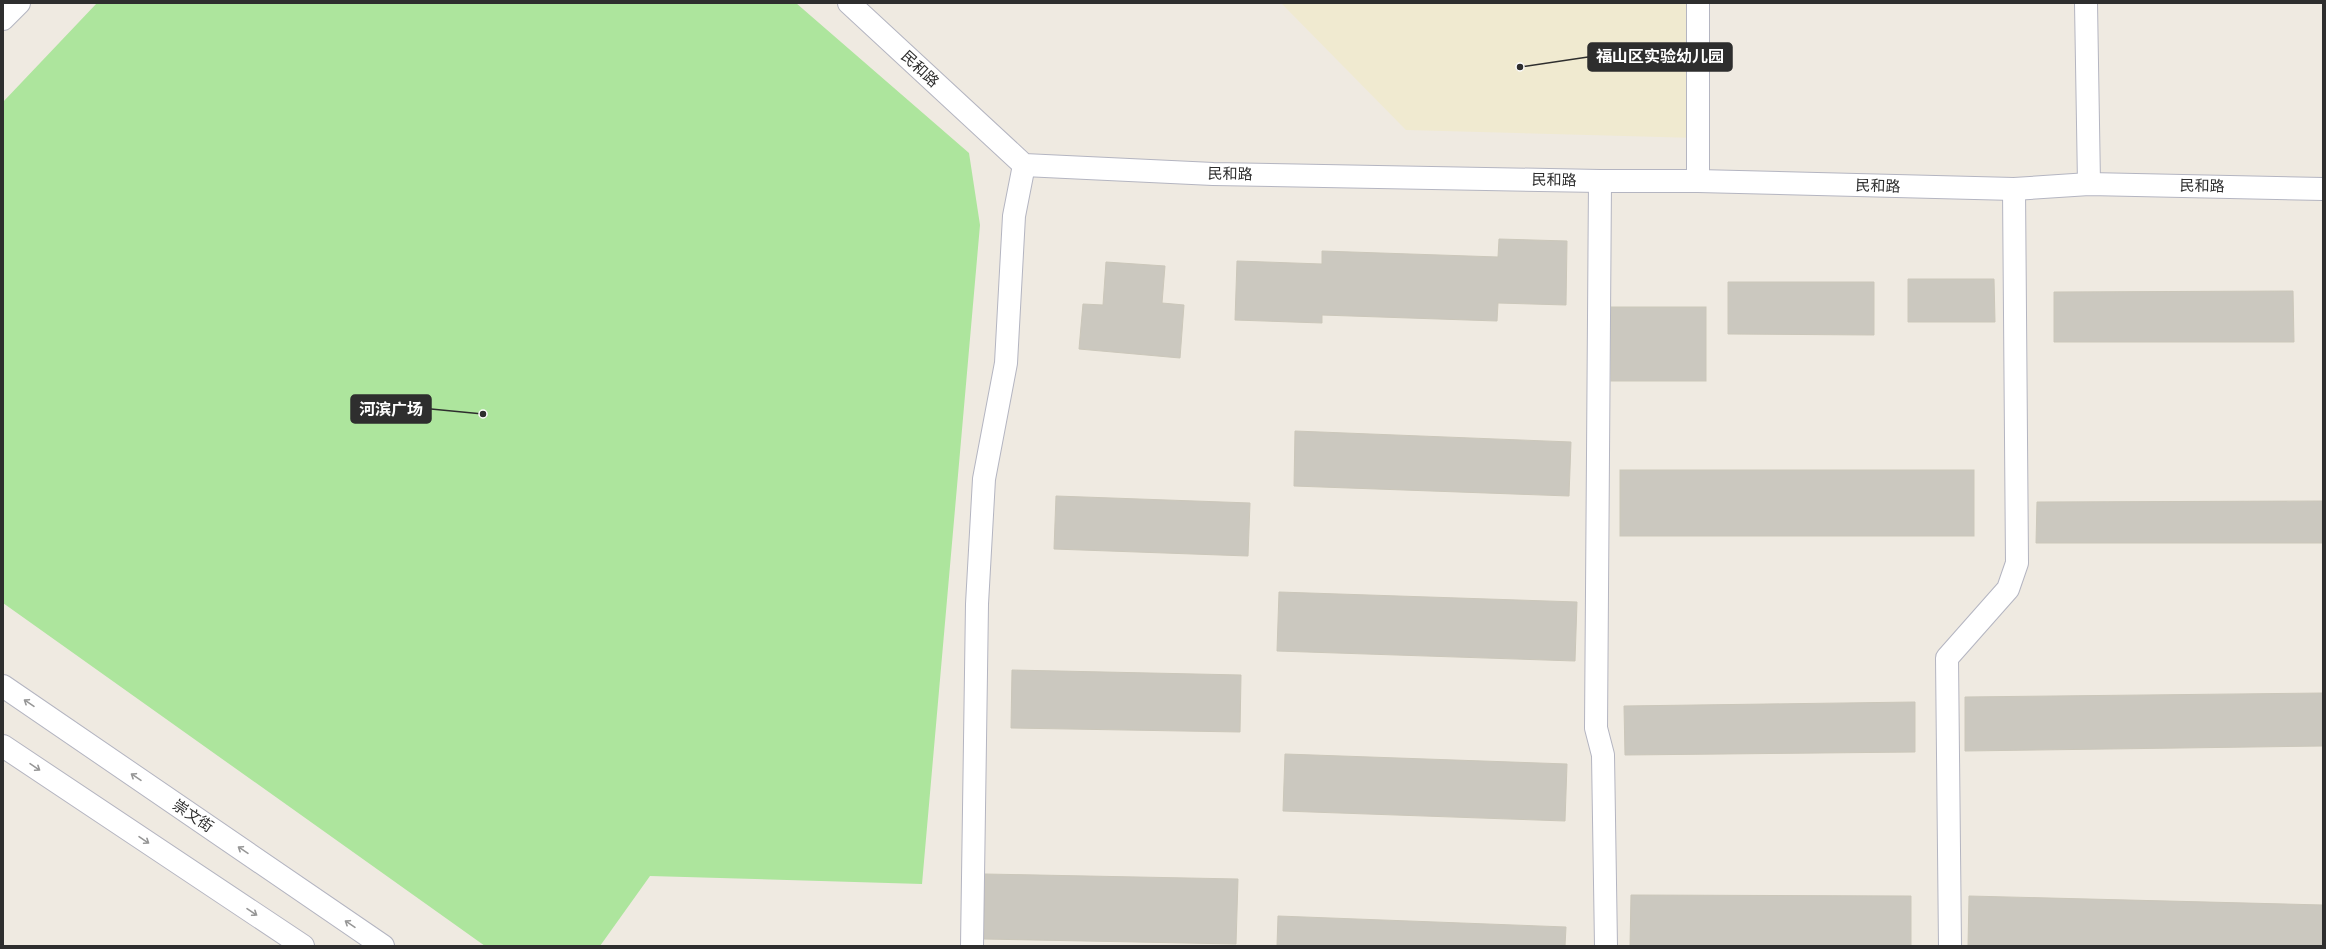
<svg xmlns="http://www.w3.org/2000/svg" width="2326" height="949" viewBox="0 0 2326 949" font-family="Commissioner,'Noto Sans SC',sans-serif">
  <rect width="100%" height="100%" fill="#efeae1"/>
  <path fill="#f0ead0" d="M 1281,3 L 1698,3 L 1697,138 L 1406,130 Z"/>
  <path fill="#ade59d" d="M 97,3 L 796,3 L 969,153 L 980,225 L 922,884 L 650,876 L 600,946 L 485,946 L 3,603 L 3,102 Z"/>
  <g fill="#cbc8bf" stroke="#cbc7ba">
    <path d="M 1499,239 L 1567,241 L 1566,305 L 1498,303 L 1497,321 L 1322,315 L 1322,323 L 1235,320 L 1237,261 L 1322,264 L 1322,251 L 1498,257 Z"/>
    <path d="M 1106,262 L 1165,266 L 1162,303 L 1184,305 L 1180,358 L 1079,349 L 1083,304 L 1103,305 Z"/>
    <path d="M 1908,279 L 1994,279 L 1995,322 L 1908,322 Z"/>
    <path d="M 1728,282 L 1874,282 L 1874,335 L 1728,334 Z"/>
    <path d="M 2293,291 L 2294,342 L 2054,342 L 2054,292 Z"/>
    <rect x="1611" y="307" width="95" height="74"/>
    <path d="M 1295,431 L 1571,442 L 1569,496 L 1294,486 Z"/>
    <rect x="1620" y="470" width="354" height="66"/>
    <path d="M 1056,496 L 1250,503 L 1248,556 L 1054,549 Z"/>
    <path d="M 2322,501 L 2322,543 L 2036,543 L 2037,502 Z"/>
    <path d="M 1279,592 L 1577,602 L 1575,661 L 1277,651 Z"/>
    <path d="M 1012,670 L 1241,675 L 1240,732 L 1011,728 Z"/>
    <path d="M 2323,693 L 2323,746 L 1965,751 L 1965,697 Z"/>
    <path d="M 1915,702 L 1915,752 L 1625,755 L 1624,706 Z"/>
    <path d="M 1285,754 L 1567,764 L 1565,821 L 1283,811 Z"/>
    <path d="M 985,874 L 1238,879 L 1236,944 L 984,939 Z"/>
    <path d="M 1631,895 L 1911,896 L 1911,946 L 1630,946 Z"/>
    <path d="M 1969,896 L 2323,905 L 2323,946 L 1968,946 Z"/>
    <path d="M 1278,916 L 1566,927 L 1565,946 L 1277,946 Z"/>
  </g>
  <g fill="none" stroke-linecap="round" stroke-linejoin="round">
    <defs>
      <g id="minor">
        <path d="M 849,3 L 1024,165 L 1213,174 L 1600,181 L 1698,181 L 2014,189 L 2089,184 L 2323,189"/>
        <path d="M 1698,3 L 1698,181"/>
        <path d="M 2086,3 L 2089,184"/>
        <path d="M 1600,181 L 1596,728 L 1603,755 L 1606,946"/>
        <path d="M 972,946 L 977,604 L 984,479 L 1006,363 L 1014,216 L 1024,165"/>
        <path d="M 1950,946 L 1947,658 L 2008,589 L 2017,563 L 2014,189"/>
      </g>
      <g id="tertiary">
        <path d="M 3,686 L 383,946"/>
        <path d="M 3,746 L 303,946"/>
      </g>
      <path id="secondary" d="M 3,19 L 19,3"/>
    </defs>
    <use href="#minor" stroke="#b4b5c1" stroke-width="24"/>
    <use href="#tertiary" stroke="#b4b5c1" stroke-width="24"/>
    <use href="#secondary" stroke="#b4b5c1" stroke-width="24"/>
    <use href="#minor" stroke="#fff" stroke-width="22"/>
    <use href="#tertiary" stroke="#fff" stroke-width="22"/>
    <use href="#secondary" stroke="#fff" stroke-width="22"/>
  </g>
  <defs><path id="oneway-shaft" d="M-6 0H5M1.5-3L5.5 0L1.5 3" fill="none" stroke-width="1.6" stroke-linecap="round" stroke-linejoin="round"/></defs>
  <g stroke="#969696">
    <use href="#oneway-shaft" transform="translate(29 703) rotate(-146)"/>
    <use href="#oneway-shaft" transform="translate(35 767) rotate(34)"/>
    <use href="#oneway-shaft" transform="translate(136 777) rotate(-146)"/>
    <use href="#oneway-shaft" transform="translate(144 840) rotate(34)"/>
    <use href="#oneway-shaft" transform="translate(243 850) rotate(-146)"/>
    <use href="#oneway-shaft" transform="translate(252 912) rotate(34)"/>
    <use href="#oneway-shaft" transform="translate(350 924) rotate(-146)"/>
  </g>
  <g text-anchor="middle" stroke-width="3" stroke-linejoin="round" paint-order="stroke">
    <g font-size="15" fill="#2e2e2e" stroke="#fff">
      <text transform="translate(920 69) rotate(43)" y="5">民和路</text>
      <text transform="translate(1230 174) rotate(1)" y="5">民和路</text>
      <text transform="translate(1554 180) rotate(1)" y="5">民和路</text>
      <text transform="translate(1878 186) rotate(2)" y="5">民和路</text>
      <text transform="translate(2202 186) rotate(1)" y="5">民和路</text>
      <text transform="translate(193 816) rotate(34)" y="5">崇文街</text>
    </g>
  </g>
  <path fill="none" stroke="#2e2e2e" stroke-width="1.5" d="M1520 67L1588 57M483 414L431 409"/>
  <g fill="#2e2e2e" stroke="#fff" stroke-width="1.5">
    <circle cx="1520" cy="67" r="4"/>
    <circle cx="483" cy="414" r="4"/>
  </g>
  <g fill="#2e2e2e" stroke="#2e2e2e" stroke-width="1.5">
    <rect x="1588" y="43" width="144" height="28" rx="4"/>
    <rect x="351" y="395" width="80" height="28" rx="4"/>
  </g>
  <g font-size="16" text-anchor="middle" font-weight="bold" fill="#fff">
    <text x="1660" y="62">福山区实验幼儿园</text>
    <text x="391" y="415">河滨广场</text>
  </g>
  <rect width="2326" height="949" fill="none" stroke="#2e2e2e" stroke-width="8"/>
</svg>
